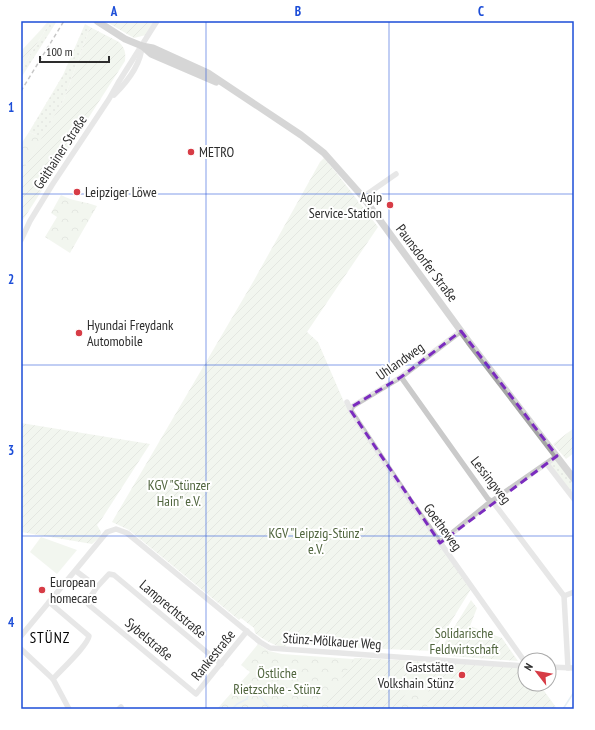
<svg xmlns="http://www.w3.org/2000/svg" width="595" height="730" viewBox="0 0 595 730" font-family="'PT Sans Narrow',sans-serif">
  <defs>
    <pattern id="grass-dots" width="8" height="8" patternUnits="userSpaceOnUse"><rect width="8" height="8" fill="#e3eadc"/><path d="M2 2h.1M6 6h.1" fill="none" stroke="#c3c9bd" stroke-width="1.8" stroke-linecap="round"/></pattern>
    <pattern id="forest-crowns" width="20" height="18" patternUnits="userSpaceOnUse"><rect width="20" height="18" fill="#e3eadc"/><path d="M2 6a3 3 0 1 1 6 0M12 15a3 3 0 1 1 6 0" fill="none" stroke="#c3c9bd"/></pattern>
    <pattern id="garden-furrows" width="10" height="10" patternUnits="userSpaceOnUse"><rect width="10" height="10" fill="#e3eadc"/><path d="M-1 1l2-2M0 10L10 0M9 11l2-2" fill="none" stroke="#c3c9bd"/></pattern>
  </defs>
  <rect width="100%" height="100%" fill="#fff"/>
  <g fill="url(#grass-dots)">
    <path d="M 51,21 L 57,21 L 21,78 L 21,69 Z"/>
    <path d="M 85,24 L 90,27 L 64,99 L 44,135 L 36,135 L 29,132 L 63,75 Z"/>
    <path d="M 557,456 L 574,479 L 574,499 L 547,464 Z"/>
  </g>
  <g fill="url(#forest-crowns)">
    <path d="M 29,132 L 36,135 L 44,135 L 21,174 L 21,144 Z"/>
    <path d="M 61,195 C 74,202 85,201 97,206 L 70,253 L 45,237 L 57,217 L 51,213 Z"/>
    <path d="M 258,644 L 269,651 L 282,654 L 353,659 L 355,658 L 525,667 L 525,684 L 539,684 L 557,709 L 217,709 L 250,672 L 241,665 Z"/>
  </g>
  <g fill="url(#garden-furrows)">
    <path d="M 49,21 L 51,21 L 21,69 L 21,51 Z"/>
    <path d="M 105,21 L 156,21 L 146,35 L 134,38 Z"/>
    <path d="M 90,27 L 119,42 C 125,48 126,53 125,61 L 21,223 L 21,174 L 64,99 Z"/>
    <path d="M 324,158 L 339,176 L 378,227 L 307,332 L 318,342 L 344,402 L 409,500 L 408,501 L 471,589 L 433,651 L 335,647 L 321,645 L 304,645 L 291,637 L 285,648 C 273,645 264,640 255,633 L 254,628 L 241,618 L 239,620 L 129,530 L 112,522 L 253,282 L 320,162 Z"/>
    <path d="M 21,423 L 150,444 L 101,520 L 97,525 L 101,532 L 100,537 L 92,544 L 21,532 Z"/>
    <path d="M 574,428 L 574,453 L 566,459 L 553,444 Z"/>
    <path d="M 471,600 L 477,608 L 470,626 L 502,638 L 518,661 L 437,655 Z"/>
    <path d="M 355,658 L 411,661 L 406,693 L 397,709 L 330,709 L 326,703 Z"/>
    <path d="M 431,662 L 525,667 L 525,684 L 539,684 L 557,709 L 427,709 Z"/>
  </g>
  <path fill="#e3eadc" d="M 41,537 L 77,550 L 57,574 L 30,552 Z"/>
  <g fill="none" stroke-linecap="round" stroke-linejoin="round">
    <g stroke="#c9dce8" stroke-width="1.5">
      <path d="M 232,709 L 237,704 L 247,699 L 249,691 L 251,689 L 254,690 L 271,709"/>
      <path d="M 563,709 L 574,692"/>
    </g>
    <g stroke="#cacaca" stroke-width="5.5">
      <path d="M 114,95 C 126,83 141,64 142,46"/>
      <path d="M 363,197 L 396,174"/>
      <path d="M 21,240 L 30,221 L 52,185 L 109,99 L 118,83 L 157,21"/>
      <path d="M 401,377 L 488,499 L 493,502 L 564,596 L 568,668"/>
      <path d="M 347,402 L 351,411 L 410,500 L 525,662"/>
      <path d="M 351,409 L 353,406 L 401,377 L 461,331"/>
      <path d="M 547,464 L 574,499"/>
      <path d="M 440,543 L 488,504 L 557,456"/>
      <path d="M 76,571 L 97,587 L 87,602 L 89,605 L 196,694 L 247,631"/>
      <path d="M 97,587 L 109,574 L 114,575 L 221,664"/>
      <path d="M 564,596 L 574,592"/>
      <path d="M 49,602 L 89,636 C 88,645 61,670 53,679"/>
      <path d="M 21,636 L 107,532 L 116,529 L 127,533 L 260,642 L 270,648 L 525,666"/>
      <path d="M 21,649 L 53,679 L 69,709"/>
      <path d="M 549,667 L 574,668"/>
      <path d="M 119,709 L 121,707"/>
    </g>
    <g stroke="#a5a5a5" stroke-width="7">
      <path d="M 97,21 L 125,39 L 142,46 L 151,54 L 216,82"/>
      <path d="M 142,46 L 153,48 L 208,73 L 301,135 L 324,153 L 363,197 L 469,342 L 574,479"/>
    </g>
    <path stroke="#828282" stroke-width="1.5" stroke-dasharray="4 3" stroke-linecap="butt" d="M 21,91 L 64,21"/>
  </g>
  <path d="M0 0H595V730H0ZM 461,331 L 557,456 L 440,543 L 351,411 L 353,406 L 401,377 Z" fill="#fff" fill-opacity=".55" fill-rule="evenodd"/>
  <path fill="none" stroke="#7b2cbf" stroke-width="3" stroke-dasharray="8 5" stroke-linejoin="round" d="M 461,331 L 557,456 L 440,543 L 351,411 L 353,406 L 401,377 Z"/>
  <path fill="none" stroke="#1d4ed8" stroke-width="1" stroke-opacity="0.55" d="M 206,21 L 206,709M 389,21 L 389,709M 21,194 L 574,194M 21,365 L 574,365M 21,536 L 574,536"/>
  <g fill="#d73c46" stroke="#fff" stroke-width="1.5">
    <circle cx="191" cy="152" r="4"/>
    <circle cx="77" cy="192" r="4"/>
    <circle cx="390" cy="205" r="4"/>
    <circle cx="79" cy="333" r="4"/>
    <circle cx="42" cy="590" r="4"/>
    <circle cx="462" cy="675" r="4"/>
  </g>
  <g text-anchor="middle" stroke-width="4" stroke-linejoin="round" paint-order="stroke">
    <g font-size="14" fill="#2d2d2d" stroke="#fff">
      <text transform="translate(60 152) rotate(-57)" y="5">Geithainer Straße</text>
      <text transform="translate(427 263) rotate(53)" y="5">Paunsdorfer Straße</text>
      <text transform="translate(400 361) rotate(-35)" y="5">Uhlandweg</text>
      <text transform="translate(491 480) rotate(52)" y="5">Lessingweg</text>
      <text transform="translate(443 527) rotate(54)" y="5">Goetheweg</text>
      <text transform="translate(173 609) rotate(40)" y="5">Lamprechtstraße</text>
      <text transform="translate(149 639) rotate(40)" y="5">Sybelstraße</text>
      <text transform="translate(332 641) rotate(4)" y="5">Stünz-Mölkauer Weg</text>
      <text transform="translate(213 655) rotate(-51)" y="5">Rankestraße</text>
    </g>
    <g font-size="14" fill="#2d2d2d" stroke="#fff" text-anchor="start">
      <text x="199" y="157">METRO</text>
      <text x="85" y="197">Leipziger Löwe</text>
      <text x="382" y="202" text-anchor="end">Agip<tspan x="382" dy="16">Service-Station</tspan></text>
      <text x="87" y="330">Hyundai Freydank<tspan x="87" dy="16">Automobile</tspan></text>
      <text x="50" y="587">European<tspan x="50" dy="16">homecare</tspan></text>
      <text x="454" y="672" text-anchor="end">Gaststätte<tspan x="454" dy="16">Volkshain Stünz</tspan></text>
    </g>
    <g font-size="14" fill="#50653e" stroke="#fff">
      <text x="179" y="490">KGV "Stünzer<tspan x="179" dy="16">Hain" e.V.</tspan></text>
      <text x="316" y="538">KGV "Leipzig-Stünz"<tspan x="316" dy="16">e.V.</tspan></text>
      <text x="464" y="638">Solidarische<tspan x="464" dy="16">Feldwirtschaft</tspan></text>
      <text x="277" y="678">Östliche<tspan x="277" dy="16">Rietzschke - Stünz</tspan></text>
    </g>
    <g font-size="15" letter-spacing="1" fill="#000" stroke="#fff">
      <text x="50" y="643">STÜNZ</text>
    </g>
  </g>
  <rect width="595" height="730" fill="none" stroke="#ffffff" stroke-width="44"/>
  <g transform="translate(537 672) rotate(301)"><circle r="19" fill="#ffffff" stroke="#ababab"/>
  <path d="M0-3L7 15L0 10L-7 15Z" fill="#d73c46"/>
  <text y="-6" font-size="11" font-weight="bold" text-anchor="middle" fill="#2d2d2d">N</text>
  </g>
  <path d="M40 56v6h69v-6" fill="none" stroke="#2d2d2d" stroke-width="2"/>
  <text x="46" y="56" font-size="12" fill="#2d2d2d" stroke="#ffffff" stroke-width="3" paint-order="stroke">100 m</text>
  <rect x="22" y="22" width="551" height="686" fill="none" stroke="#1d4ed8" stroke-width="1.5"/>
  <g font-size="13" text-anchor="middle" font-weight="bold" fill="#1d4ed8">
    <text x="114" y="16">A</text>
    <text x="298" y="16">B</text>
    <text x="481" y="16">C</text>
    <text x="11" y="112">1</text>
    <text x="11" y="284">2</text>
    <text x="11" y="455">3</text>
    <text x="11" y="627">4</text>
  </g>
</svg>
